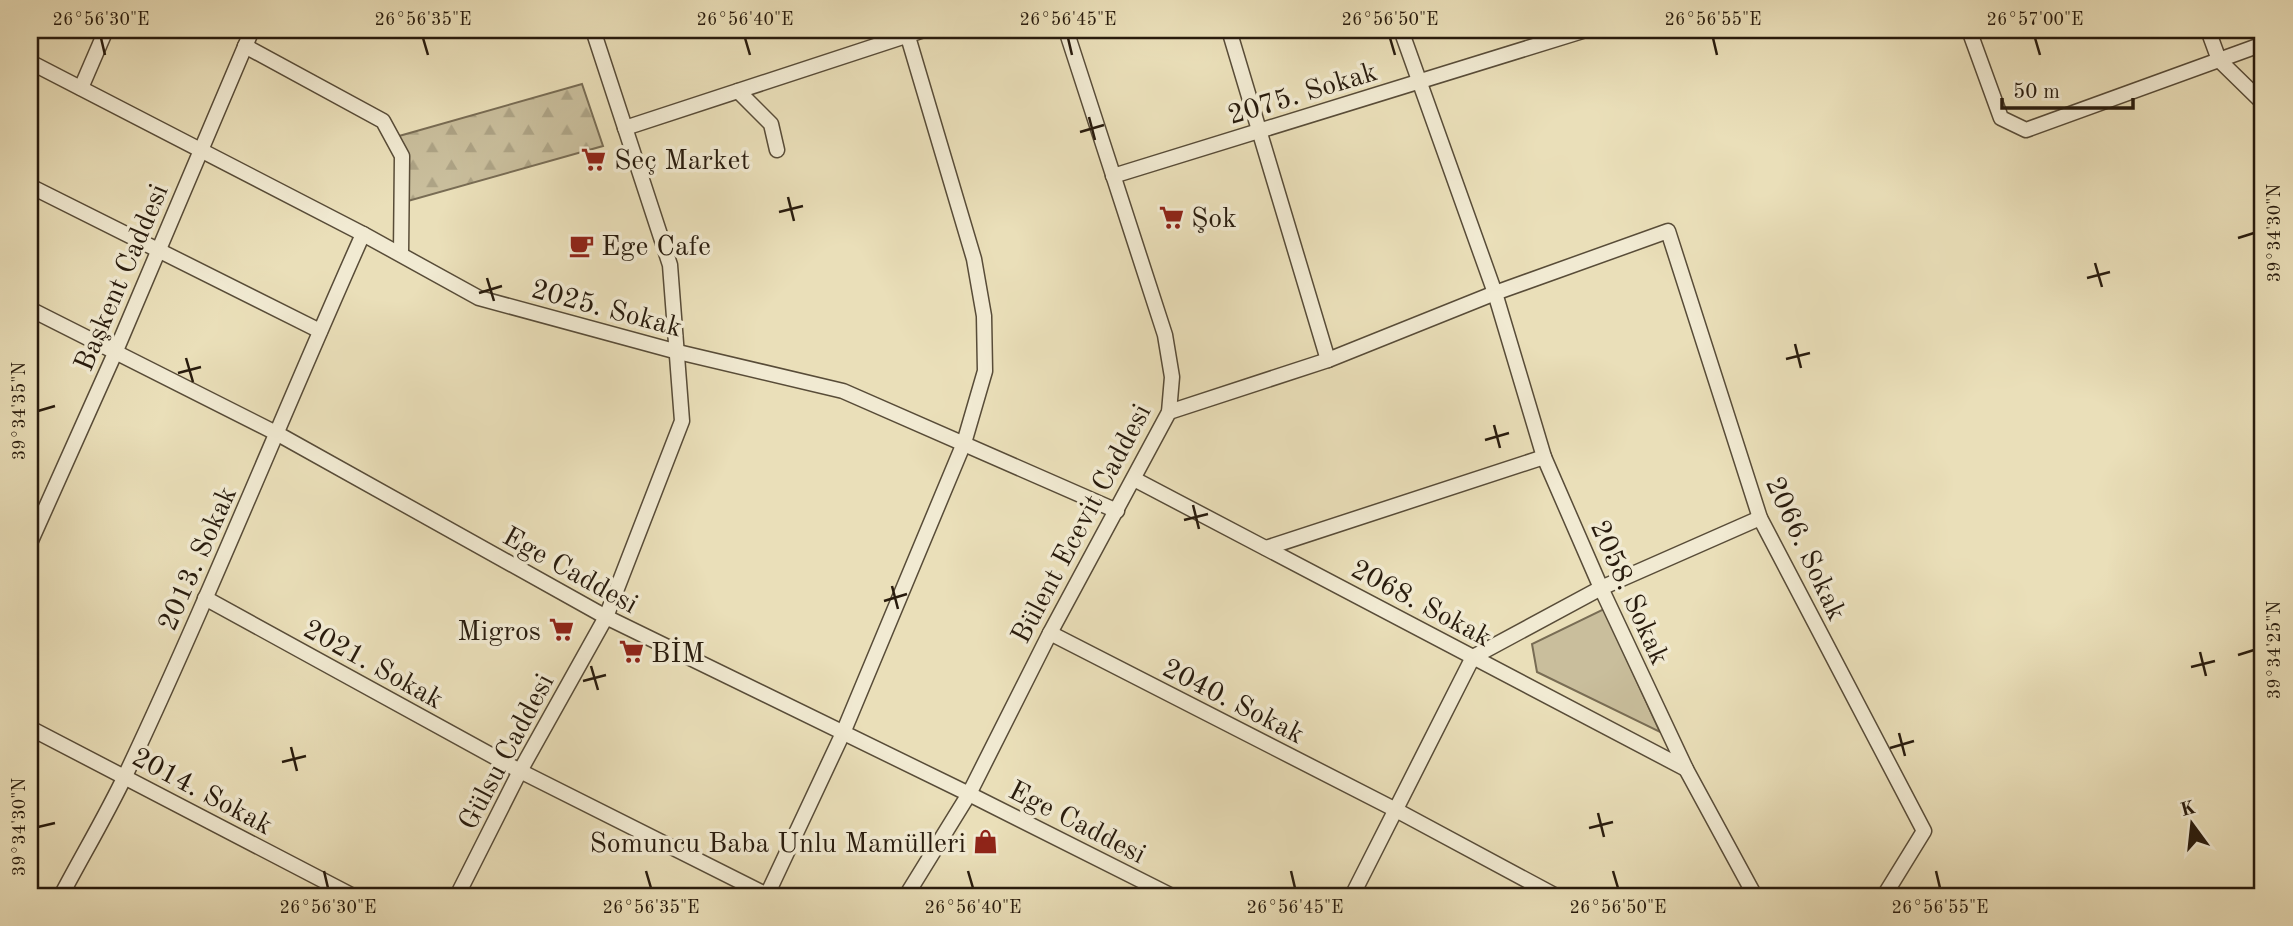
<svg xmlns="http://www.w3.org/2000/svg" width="2293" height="926" viewBox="0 0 2293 926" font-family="'Old Standard TT',serif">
  <defs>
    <pattern id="forest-firs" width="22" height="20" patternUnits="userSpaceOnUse" patternTransform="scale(1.75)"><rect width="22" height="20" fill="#c9be9c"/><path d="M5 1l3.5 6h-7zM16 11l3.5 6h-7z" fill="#ada385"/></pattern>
  </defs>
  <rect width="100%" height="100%" fill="#eadfb9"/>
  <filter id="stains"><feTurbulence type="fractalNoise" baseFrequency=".00286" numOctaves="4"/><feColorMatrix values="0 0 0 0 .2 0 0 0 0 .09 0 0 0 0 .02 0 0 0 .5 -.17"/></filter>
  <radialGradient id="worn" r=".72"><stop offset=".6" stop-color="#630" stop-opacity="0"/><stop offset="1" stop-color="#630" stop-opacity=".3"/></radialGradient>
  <path fill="#c9be9c" stroke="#786c54" stroke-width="2" d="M 1604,609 L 1660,732 L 1537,672 L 1532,644 Z"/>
  <path fill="url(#forest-firs)" stroke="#786c54" stroke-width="2" d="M 582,84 L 603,146 L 408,201 L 399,136 Z"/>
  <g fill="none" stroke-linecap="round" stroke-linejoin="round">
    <defs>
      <g id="minor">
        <path d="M 1229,30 L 1328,360"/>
        <path d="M 1401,30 L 1495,293 L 1544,457 L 1601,588 L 1686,769 L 1755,896"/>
        <path d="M 1969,30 L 2001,118 L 2026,130 L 2263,44"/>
        <path d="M 2208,30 L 2219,60 L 2263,103"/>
        <path d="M 245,46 L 383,121 L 402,156 L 401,254"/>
        <path d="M 30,62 L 363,234 L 479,298 L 678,352 L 843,391 L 1117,511"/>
        <path d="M 81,88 L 106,30"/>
        <path d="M 738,91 L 771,124 L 777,150"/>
        <path d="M 625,128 L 924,30"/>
        <path d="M 1113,176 L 1586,30"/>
        <path d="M 30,186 L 320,331"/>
        <path d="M 30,309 L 278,434 L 606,617 L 969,794 L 1172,896"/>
        <path d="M 1169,412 L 1328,360 L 1495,293 L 1668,231 L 1760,518 L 1924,831 L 1884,896"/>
        <path d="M 1134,479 L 1686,769"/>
        <path d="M 30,543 L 115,353 L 252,30"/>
        <path d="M 1266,548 L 1544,457"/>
        <path d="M 205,598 L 520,771 L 769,896"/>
        <path d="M 1050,633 L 1396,810 L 1556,896"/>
        <path d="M 30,728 L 353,896"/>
        <path d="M 767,895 L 843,733 L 964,443 L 985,371 L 984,316 L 974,259 L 906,30"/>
        <path d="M 61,896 C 82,856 106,816 126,774 C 210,596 283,413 363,234"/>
        <path d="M 457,896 L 520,771 L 606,617 L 682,421 L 670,265 L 593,30"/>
        <path d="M 906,896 L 969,794 L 1050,633 L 1169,412 L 1172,377 L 1165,335 L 1066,30"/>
        <path d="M 1352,896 L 1473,657 L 1601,588 L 1760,518"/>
      </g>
    </defs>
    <use href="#minor" stroke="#584c38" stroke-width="17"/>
    <use href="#minor" stroke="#f1ead2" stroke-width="14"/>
  </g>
  <path fill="none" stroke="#281b0d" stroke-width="2.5" d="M 101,38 L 105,55M 423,38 L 428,55M 745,38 L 750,55M 1068,38 L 1072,55M 1390,38 L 1395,55M 1713,38 L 1717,55M 2035,38 L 2040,55M 1089,117 L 1095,140M 1080,132 L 1104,125M 788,197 L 794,221M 779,212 L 803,206M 2238,238 L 2254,233M 2095,263 L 2102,287M 487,278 L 494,301M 2087,278 L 2110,272M 479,293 L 502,286M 1795,344 L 1801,368M 186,358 L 193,382M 1786,359 L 1810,353M 178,373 L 201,367M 38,411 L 55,406M 1494,425 L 1500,448M 1485,440 L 1509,433M 1193,505 L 1199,529M 1184,520 L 1208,514M 892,586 L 898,609M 884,601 L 907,594M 2200,652 L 2206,676M 2238,655 L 2254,650M 591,666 L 598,690M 2191,667 L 2215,661M 583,681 L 606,675M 1899,733 L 1905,756M 291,747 L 297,771M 1890,748 L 1914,741M 282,762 L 306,756M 1598,813 L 1604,837M 38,827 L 55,823M 1589,828 L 1613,822M 324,871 L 328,888M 646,871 L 651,888M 968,871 L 973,888M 1291,871 L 1295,888M 1613,871 L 1618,888M 1936,871 L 1940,888"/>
  <defs>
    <symbol id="supermarket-bare" viewBox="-9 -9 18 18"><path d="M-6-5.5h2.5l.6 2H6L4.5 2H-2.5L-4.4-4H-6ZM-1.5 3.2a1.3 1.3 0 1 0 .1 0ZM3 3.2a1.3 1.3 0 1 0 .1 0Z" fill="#8f2418" stroke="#f1ead2" stroke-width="2.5" paint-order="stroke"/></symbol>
    <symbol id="cafe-bare" viewBox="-9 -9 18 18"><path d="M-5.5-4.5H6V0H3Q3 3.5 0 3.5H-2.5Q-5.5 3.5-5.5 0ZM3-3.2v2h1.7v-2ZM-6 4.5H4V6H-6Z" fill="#8f2418" stroke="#f1ead2" stroke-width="2.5" paint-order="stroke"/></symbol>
    <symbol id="shop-bare" viewBox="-9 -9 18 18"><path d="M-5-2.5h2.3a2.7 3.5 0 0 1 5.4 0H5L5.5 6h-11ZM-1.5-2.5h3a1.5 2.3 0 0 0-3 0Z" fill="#8f2418" stroke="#f1ead2" stroke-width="2.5" paint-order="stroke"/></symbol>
  </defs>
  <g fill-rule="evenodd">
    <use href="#supermarket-bare" x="576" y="142" width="35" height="35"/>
    <use href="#supermarket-bare" x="1154" y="200" width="35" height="35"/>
    <use href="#cafe-bare" x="564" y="228" width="35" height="35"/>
    <use href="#supermarket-bare" x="544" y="612" width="35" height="35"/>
    <use href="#supermarket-bare" x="614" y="634" width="35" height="35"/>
    <use href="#shop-bare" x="968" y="824" width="35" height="35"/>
  </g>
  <g text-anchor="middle" stroke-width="7" stroke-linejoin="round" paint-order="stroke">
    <g font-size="28" fill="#281b0d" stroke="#f1ead2">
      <text transform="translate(1302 92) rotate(-17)" y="10">2075. Sokak</text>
      <text transform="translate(120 277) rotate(-67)" y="10">Başkent Caddesi</text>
      <text transform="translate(607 307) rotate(15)" y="10">2025. Sokak</text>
      <text transform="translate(1080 523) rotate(-62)" y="10">Bülent Ecevit Caddesi</text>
      <text transform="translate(1807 548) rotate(65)" y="10">2066. Sokak</text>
      <text transform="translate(196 558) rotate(-66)" y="10">2013. Sokak</text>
      <text transform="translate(571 569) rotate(29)" y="10">Ege Caddesi</text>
      <text transform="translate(1631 592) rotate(66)" y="10">2058. Sokak</text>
      <text transform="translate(1422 602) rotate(28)" y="10">2068. Sokak</text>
      <text transform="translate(374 663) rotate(29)" y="10">2021. Sokak</text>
      <text transform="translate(1234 700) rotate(27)" y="10">2040. Sokak</text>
      <text transform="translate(505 751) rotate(-62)" y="10">Gülsu Caddesi</text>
      <text transform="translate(203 790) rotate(28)" y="10">2014. Sokak</text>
      <text transform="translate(1078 821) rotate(27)" y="10">Ege Caddesi</text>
    </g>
    <g font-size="28" fill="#281b0d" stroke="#f1ead2" text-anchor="start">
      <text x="614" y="169">Seç Market</text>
      <text x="1191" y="227">Şok</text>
      <text x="601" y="255">Ege Cafe</text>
      <text x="541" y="640" text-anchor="end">Migros</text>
      <text x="651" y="662">BİM</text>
      <text x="966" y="852" text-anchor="end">Somuncu Baba Unlu Mamülleri</text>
    </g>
  </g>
  <rect width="2293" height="926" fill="none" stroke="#eadfb9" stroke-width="77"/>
  <g transform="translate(2192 824) rotate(345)" stroke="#f1ead2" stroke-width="5" paint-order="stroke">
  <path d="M0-5L12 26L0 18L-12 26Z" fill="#281b0d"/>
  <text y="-10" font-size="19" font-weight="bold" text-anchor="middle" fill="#281b0d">K</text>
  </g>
  <path d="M2002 98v10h131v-10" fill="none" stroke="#281b0d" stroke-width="3.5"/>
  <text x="2013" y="98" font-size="21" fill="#281b0d" stroke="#f1ead2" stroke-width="5" paint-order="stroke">50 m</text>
  <rect x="38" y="38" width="2216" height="850" fill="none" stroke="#281b0d" stroke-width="2.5"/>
  <g font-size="18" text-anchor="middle" fill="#281b0d">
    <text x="101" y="25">26°56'30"E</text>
    <text x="423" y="25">26°56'35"E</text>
    <text x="745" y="25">26°56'40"E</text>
    <text x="1068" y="25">26°56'45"E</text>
    <text x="1390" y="25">26°56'50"E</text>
    <text x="1713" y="25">26°56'55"E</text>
    <text x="2035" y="25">26°57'00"E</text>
    <text transform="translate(2274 233) rotate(-90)" y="6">39°34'30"N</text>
    <text transform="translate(19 411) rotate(-90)" y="6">39°34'35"N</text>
    <text transform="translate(2274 650) rotate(-90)" y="6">39°34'25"N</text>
    <text transform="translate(19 827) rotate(-90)" y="6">39°34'30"N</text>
    <text x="328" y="913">26°56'30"E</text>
    <text x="651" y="913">26°56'35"E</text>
    <text x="973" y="913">26°56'40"E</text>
    <text x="1295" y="913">26°56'45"E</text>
    <text x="1618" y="913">26°56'50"E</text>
    <text x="1940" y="913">26°56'55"E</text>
  </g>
  <rect width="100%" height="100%" filter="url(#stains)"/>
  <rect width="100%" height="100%" fill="url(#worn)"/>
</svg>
